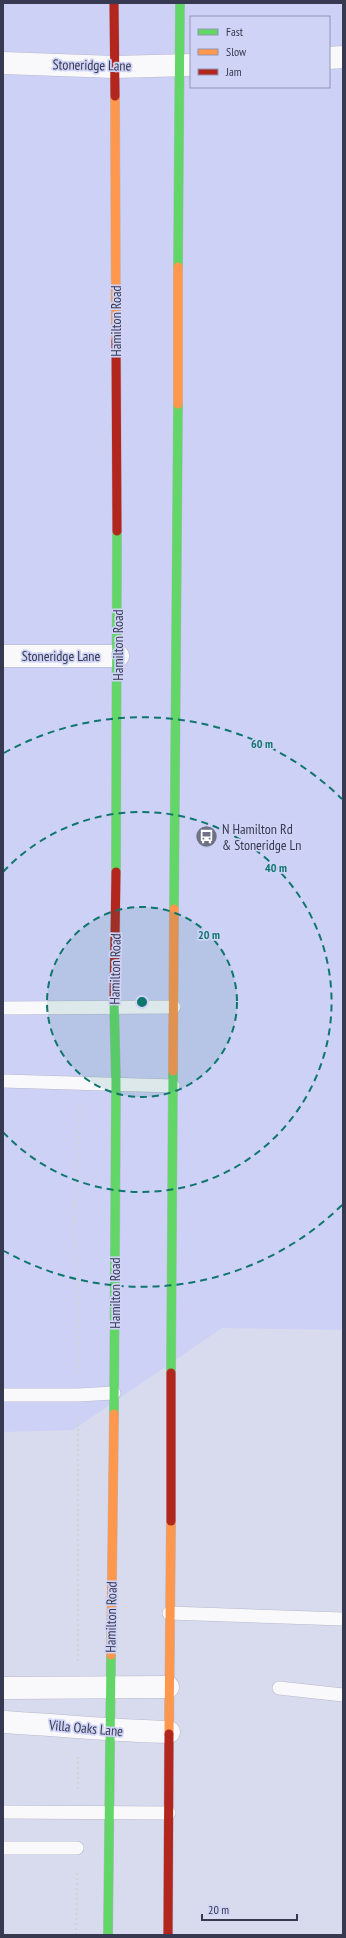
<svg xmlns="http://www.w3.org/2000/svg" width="346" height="1938" viewBox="0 0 346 1938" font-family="'PT Sans Narrow',sans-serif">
  <rect width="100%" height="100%" fill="#d8daed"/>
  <path fill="#cdd1f6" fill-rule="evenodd" d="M 3,3 L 343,3 L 343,1330 L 222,1328 L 73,1430 L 3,1432 ZM 191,17 L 329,17 L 329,87 L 191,87 Z"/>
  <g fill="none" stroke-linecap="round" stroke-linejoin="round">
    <defs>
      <g id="lane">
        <path d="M 3,1008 L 174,1007"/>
        <path d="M 3,1081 L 173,1086"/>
        <path d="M 3,1395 L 78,1395 L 114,1393"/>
        <path d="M 169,1613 L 343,1619"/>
        <path d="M 279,1688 L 343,1695"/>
        <path d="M 3,1812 L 169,1813"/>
        <path d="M 3,1848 L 77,1848"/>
      </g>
      <g id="street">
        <path d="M 329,58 L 343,57"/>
        <path d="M 3,63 L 114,67 L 191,65"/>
        <path d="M 3,656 L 118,656"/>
        <path d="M 3,1688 L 168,1687"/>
        <path d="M 3,1722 C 59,1725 114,1731 169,1732"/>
      </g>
      <g id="fast">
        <path d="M 178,267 L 180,3"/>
        <path d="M 116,872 L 117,531"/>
        <path d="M 174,909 L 178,404"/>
        <path d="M 171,1373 L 173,1071"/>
        <path d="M 114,1414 L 116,1083 L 114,1001"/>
        <path d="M 108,1935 L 111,1655"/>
      </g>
      <g id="slow">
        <path d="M 115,96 L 116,341"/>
        <path d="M 178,404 L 178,267"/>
        <path d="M 173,1071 L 174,909"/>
        <path d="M 111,1655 L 114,1414"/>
        <path d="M 169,1734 L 171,1521"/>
      </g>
      <g id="jam">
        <path d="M 114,3 L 115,96"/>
        <path d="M 116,341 L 117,531"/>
        <path d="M 114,1001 L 116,872"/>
        <path d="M 171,1521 L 171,1373"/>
        <path d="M 168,1935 L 169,1734"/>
      </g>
    </defs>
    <use href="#lane" stroke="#b6b8cb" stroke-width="14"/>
    <use href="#street" stroke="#b6b8cb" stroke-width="23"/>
    <use href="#fast" stroke="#b6b8cb" stroke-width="10"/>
    <use href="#slow" stroke="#b6b8cb" stroke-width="10"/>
    <use href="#jam" stroke="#b6b8cb" stroke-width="10"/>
    <g stroke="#d2d3d9" stroke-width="2.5" stroke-dasharray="2 3" stroke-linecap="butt">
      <path d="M 79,1373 L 79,1298 L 74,1225 L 80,1106"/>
      <path d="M 78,1661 L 78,1418"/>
      <path d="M 78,1789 L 78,1754"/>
      <path d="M 76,1935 L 77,1872"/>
    </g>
    <use href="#lane" stroke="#f9f9fc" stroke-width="13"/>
    <use href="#street" stroke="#f9f9fc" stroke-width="22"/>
    <use href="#fast" stroke="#63d668" stroke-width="9"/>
    <use href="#slow" stroke="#ff974d" stroke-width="9"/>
    <use href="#jam" stroke="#b3261e" stroke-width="9"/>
  </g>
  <circle cx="142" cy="1002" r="95" fill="#0f766e" fill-opacity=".12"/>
  <g fill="none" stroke="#0f766e" stroke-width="2" stroke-dasharray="7 5">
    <circle cx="142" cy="1002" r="95"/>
    <path d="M3 872A190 190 0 1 1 3 1132"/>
    <path d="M342 1205A285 285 0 0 1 4 1251M4 753A285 285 0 0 1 342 799"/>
  </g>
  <defs>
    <symbol id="bus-disc" viewBox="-11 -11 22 22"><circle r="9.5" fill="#6f7187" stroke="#cfd3f6"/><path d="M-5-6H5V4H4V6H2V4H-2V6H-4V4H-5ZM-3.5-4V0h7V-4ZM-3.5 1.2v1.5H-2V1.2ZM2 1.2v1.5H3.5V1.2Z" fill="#fff"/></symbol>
  </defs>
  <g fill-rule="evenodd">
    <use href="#bus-disc" x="194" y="824" width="25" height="25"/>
  </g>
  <g text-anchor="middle" stroke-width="3.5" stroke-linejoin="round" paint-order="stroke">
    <g font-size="14" fill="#373950" stroke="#cfd3f6">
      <text transform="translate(92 65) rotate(1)" y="5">Stoneridge Lane</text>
      <text transform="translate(116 321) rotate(-90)" y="5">Hamilton Road</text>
      <text transform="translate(118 645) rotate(-90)" y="5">Hamilton Road</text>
      <text x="61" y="661">Stoneridge Lane</text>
      <text transform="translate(115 969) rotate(-89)" y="5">Hamilton Road</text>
      <text transform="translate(115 1293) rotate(-90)" y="5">Hamilton Road</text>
      <text transform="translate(111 1617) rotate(-89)" y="5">Hamilton Road</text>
      <text transform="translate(86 1728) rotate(5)" y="5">Villa Oaks Lane</text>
    </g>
    <g font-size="14" fill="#373950" stroke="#cfd3f6" text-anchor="start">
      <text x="222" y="834">N Hamilton Rd<tspan x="222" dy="16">&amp; Stoneridge Ln</tspan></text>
    </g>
  </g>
  <circle cx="142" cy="1002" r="6" fill="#0f766e" stroke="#cfd3f6" stroke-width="2"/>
  <g font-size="12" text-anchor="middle" font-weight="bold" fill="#0f766e" stroke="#cfd3f6" stroke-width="3.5" stroke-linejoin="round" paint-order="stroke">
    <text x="262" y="748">60 m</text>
    <text x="276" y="872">40 m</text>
    <text x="209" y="939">20 m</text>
  </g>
  <rect width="346" height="1938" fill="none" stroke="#373950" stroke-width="8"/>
  <rect x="190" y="16" width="140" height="72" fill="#cfd3f6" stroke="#9295b4"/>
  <rect x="198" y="29" width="20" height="6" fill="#63d668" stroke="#9295b4"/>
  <text x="226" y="36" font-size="12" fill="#373950">Fast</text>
  <rect x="198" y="49" width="20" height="6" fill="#ff974d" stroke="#9295b4"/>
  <text x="226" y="56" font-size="12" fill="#373950">Slow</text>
  <rect x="198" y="69" width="20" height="6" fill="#b3261e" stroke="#9295b4"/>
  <text x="226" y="76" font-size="12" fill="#373950">Jam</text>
  <path d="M202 1914v6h95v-6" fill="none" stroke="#373950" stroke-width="2"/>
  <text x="208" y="1914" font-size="12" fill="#373950" stroke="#cfd3f6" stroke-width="3" paint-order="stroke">20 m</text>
</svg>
